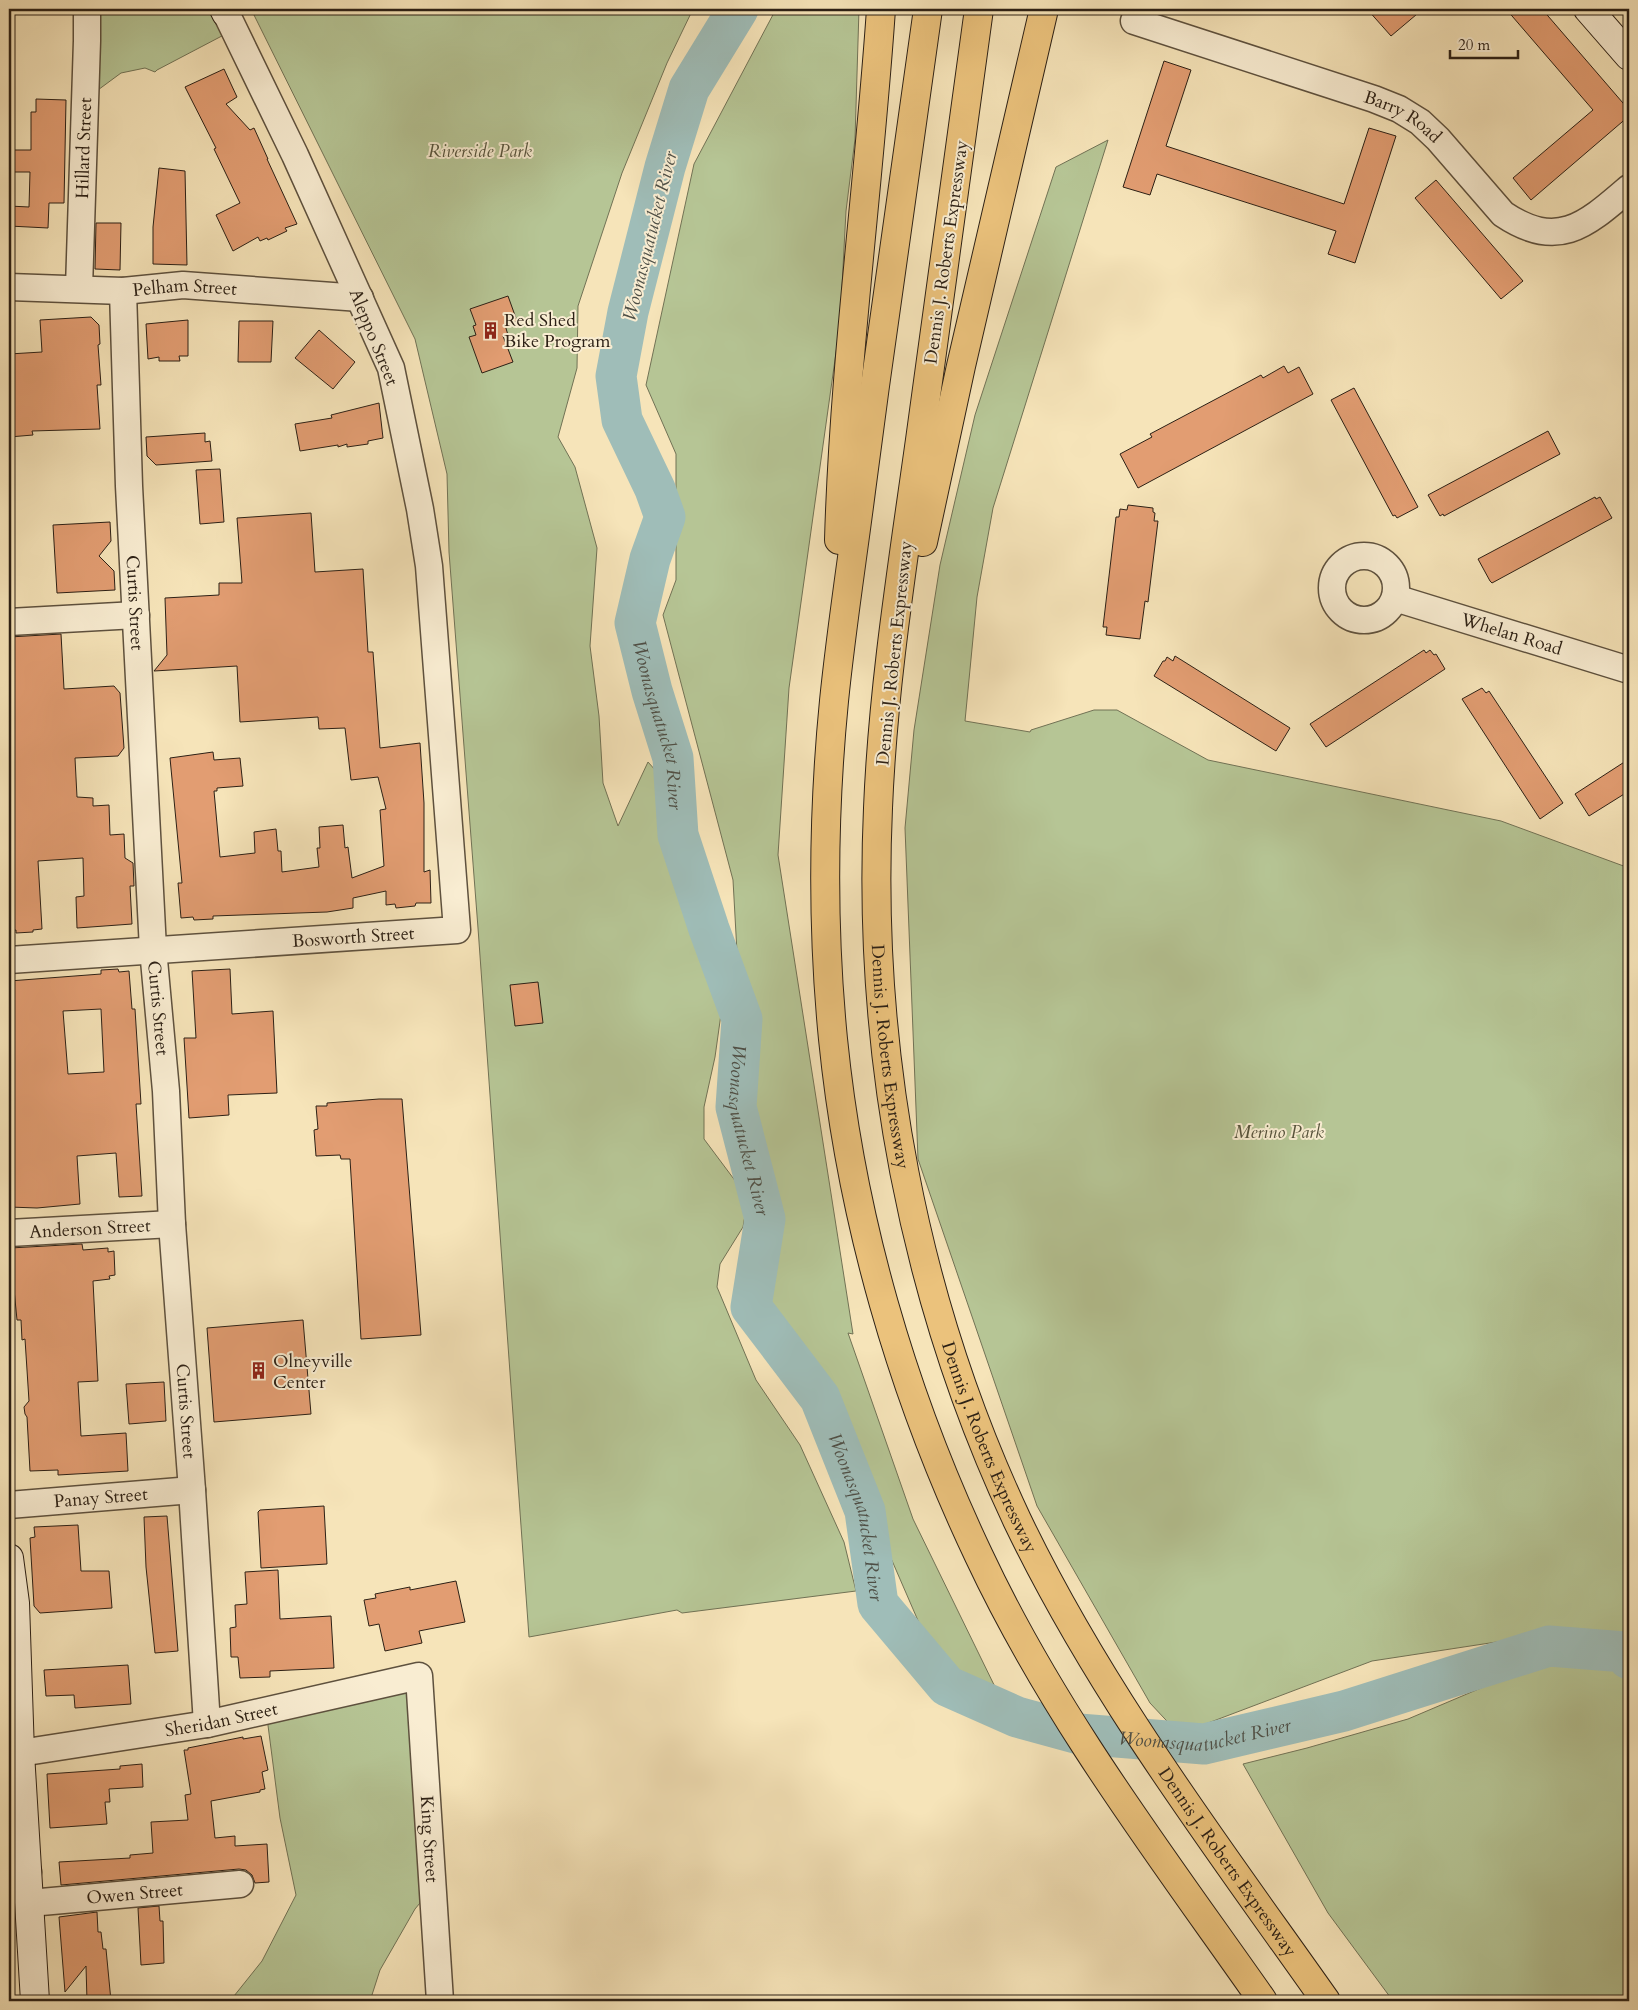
<svg xmlns="http://www.w3.org/2000/svg" width="1638" height="2010" viewBox="0 0 1638 2010" font-family="Cardo,serif">
  <rect width="100%" height="100%" fill="#f6e4b9"/>
  <filter id="stains"><feTurbulence type="fractalNoise" baseFrequency=".004" numOctaves="4"/><feColorMatrix values="0 0 0 0 .2 0 0 0 0 .09 0 0 0 0 .02 0 0 0 .5 -.17"/></filter>
  <radialGradient id="worn" r=".72"><stop offset=".6" stop-color="#630" stop-opacity="0"/><stop offset="1" stop-color="#630" stop-opacity=".3"/></radialGradient>
  <g fill="#b6c595" stroke="#717255">
    <path d="M 85,9 L 229,9 L 239,27 L 157,70 L 155,72 L 145,68 L 121,73 L 83,101 Z"/>
    <path d="M 251,9 L 693,9 L 667,63 L 622,173 L 578,306 L 577,368 L 558,437 L 575,467 L 597,548 L 590,646 L 599,716 L 603,783 L 618,826 L 648,762 L 674,791 L 688,834 L 702,936 L 722,1007 L 715,1057 L 704,1107 L 704,1139 L 748,1198 L 743,1227 L 720,1264 L 717,1287 L 756,1380 L 800,1445 L 844,1542 L 856,1591 L 682,1613 L 677,1610 L 529,1637 L 478,928 L 449,552 L 447,474 L 415,339 Z"/>
    <path d="M 776,9 L 859,9 L 855,139 L 846,211 L 840,324 L 789,688 L 778,855 L 853,1334 L 848,1333 L 913,1519 L 998,1693 L 976,1684 L 953,1670 L 926,1639 L 867,1503 L 781,1347 L 764,1270 L 763,1220 L 747,1133 L 733,880 L 663,615 L 676,580 L 676,454 L 646,385 L 694,164 Z"/>
    <path d="M 1108,140 L 993,508 L 977,597 L 965,721 L 1030,732 L 1031,730 L 1094,710 L 1117,710 L 1208,760 L 1501,821 L 1629,868 L 1629,1635 L 1562,1633 L 1562,1632 L 1372,1661 L 1179,1734 L 1150,1703 L 1037,1506 L 918,1159 L 905,828 L 914,730 L 940,565 L 975,415 L 1056,167 Z"/>
    <path d="M 1577,1655 L 1622,1664 L 1629,1672 L 1629,2001 L 1393,2001 L 1328,1913 L 1243,1764 L 1307,1748 L 1408,1719 L 1547,1660 Z"/>
    <path d="M 428,1689 L 434,1703 L 444,1865 L 439,1880 L 415,1909 L 380,1970 L 370,2001 L 230,2001 L 262,1961 L 296,1895 L 280,1818 L 266,1710 Z"/>
  </g>
  <g fill="none" stroke-linecap="round" stroke-linejoin="round">
    <path stroke="#9fbdb8" stroke-width="41" id="s1" d="M 738,9 L 689,89 L 665,167 L 628,312 L 616,376 L 622,420 L 655,489 L 665,517 L 650,559 L 635,623 L 652,691 L 673,758 L 678,835 L 709,929 L 742,1019 L 736,1107 L 765,1219 L 751,1307 L 820,1398 L 865,1511 L 878,1604 L 947,1686 L 1017,1717 L 1079,1734 L 1204,1744 L 1344,1711 L 1549,1646 L 1625,1652 L 1629,1659"/>
  </g>
  <g fill="#e29d72" stroke="#2c2015" fill-rule="evenodd">
    <path d="M 1367,9 L 1423,9 L 1391,36 Z"/>
    <path d="M 1506,9 L 1542,9 L 1629,110 L 1629,116 L 1531,200 L 1513,178 L 1593,110 Z"/>
    <path d="M 1164,61 L 1191,70 L 1166,146 L 1344,204 L 1369,128 L 1396,136 L 1355,263 L 1328,254 L 1336,231 L 1157,174 L 1150,195 L 1123,187 Z"/>
    <path d="M 224,69 L 237,97 L 226,104 L 250,130 L 254,128 L 268,159 L 267,159 L 297,224 L 285,228 L 287,231 L 268,240 L 267,238 L 260,241 L 258,237 L 233,251 L 216,215 L 240,203 L 214,149 L 216,148 L 185,87 Z"/>
    <path d="M 36,99 L 66,100 L 64,203 L 49,203 L 48,228 L 9,226 L 9,206 L 29,207 L 30,172 L 9,172 L 9,150 L 31,150 L 31,112 L 36,112 Z"/>
    <path d="M 159,168 L 185,171 L 187,265 L 153,264 L 153,227 Z"/>
    <path d="M 1436,180 L 1523,281 L 1501,299 L 1415,198 Z"/>
    <path d="M 96,223 L 121,223 L 120,270 L 95,269 Z"/>
    <path d="M 508,296 L 517,321 L 505,325 L 508,335 L 503,336 L 513,362 L 482,373 L 469,337 L 476,335 L 473,326 L 476,325 L 470,309 Z"/>
    <path d="M 91,317 L 99,325 L 100,344 L 98,345 L 101,385 L 97,385 L 100,429 L 32,431 L 33,435 L 9,437 L 9,354 L 42,352 L 40,320 Z"/>
    <path d="M 188,320 L 188,356 L 179,356 L 180,361 L 159,361 L 159,357 L 148,359 L 146,324 Z"/>
    <path d="M 239,321 L 273,321 L 271,362 L 238,362 Z"/>
    <path d="M 319,330 L 355,362 L 333,389 L 295,358 Z"/>
    <path d="M 1284,366 L 1288,373 L 1299,367 L 1313,394 L 1138,488 L 1120,454 L 1152,437 L 1150,434 L 1250,381 L 1261,375 L 1263,378 Z"/>
    <path d="M 1354,388 L 1418,507 L 1397,518 L 1395,515 L 1393,516 L 1331,400 Z"/>
    <path d="M 379,403 L 383,438 L 368,441 L 368,444 L 347,447 L 347,444 L 338,447 L 338,445 L 300,451 L 295,424 L 332,418 L 331,415 Z"/>
    <path d="M 1548,431 L 1560,454 L 1444,516 L 1443,514 L 1440,516 L 1428,495 Z"/>
    <path d="M 205,433 L 205,442 L 210,441 L 212,461 L 156,465 L 147,456 L 146,437 Z"/>
    <path d="M 220,469 L 224,522 L 200,524 L 196,470 Z"/>
    <path d="M 1595,497 L 1596,499 L 1600,497 L 1612,518 L 1492,583 L 1490,581 L 1478,559 Z"/>
    <path d="M 1128,505 L 1153,508 L 1153,512 L 1155,513 L 1154,521 L 1158,521 L 1148,602 L 1145,601 L 1140,639 L 1106,635 L 1107,627 L 1103,627 L 1116,517 L 1119,517 L 1120,509 L 1127,510 Z"/>
    <path d="M 311,513 L 315,572 L 363,569 L 368,652 L 373,652 L 380,748 L 420,743 L 424,803 L 424,872 L 430,870 L 431,903 L 416,903 L 415,906 L 396,908 L 395,904 L 386,905 L 386,891 L 353,898 L 353,908 L 327,912 L 213,916 L 213,919 L 194,920 L 193,917 L 181,918 L 178,883 L 182,883 L 170,758 L 213,752 L 214,760 L 240,758 L 243,786 L 217,788 L 217,791 L 214,791 L 220,857 L 255,853 L 254,832 L 276,829 L 278,851 L 281,851 L 282,872 L 319,867 L 317,848 L 320,848 L 319,827 L 343,825 L 345,848 L 348,847 L 352,878 L 384,866 L 380,810 L 386,809 L 378,777 L 351,780 L 345,728 L 319,729 L 318,717 L 240,722 L 237,666 L 154,671 L 167,655 L 165,598 L 219,595 L 219,583 L 242,583 L 237,518 Z"/>
    <path d="M 110,522 L 111,541 L 99,556 L 114,571 L 115,590 L 57,593 L 53,525 Z"/>
    <path d="M 61,634 L 64,689 L 114,686 L 120,693 L 124,748 L 118,756 L 75,758 L 77,797 L 93,798 L 93,806 L 109,805 L 110,835 L 124,834 L 125,858 L 133,863 L 134,886 L 130,886 L 132,924 L 77,928 L 76,897 L 84,896 L 83,858 L 38,861 L 42,929 L 33,930 L 33,932 L 16,933 L 16,930 L 9,931 L 9,637 Z"/>
    <path d="M 1424,650 L 1426,653 L 1430,650 L 1434,655 L 1436,654 L 1445,669 L 1326,747 L 1310,724 Z"/>
    <path d="M 1175,656 L 1290,728 L 1276,751 L 1154,676 L 1163,661 L 1165,661 L 1167,657 L 1173,661 Z"/>
    <path d="M 1482,688 L 1486,693 L 1489,691 L 1563,803 L 1540,819 L 1462,699 Z"/>
    <path d="M 1629,759 L 1629,791 L 1589,816 L 1575,794 Z"/>
    <path d="M 118,969 L 119,972 L 129,971 L 132,1009 L 135,1009 L 141,1104 L 136,1104 L 142,1196 L 119,1197 L 116,1153 L 77,1156 L 80,1204 L 37,1208 L 9,1207 L 9,981 L 101,974 L 101,970 ZM 101,1009 L 104,1072 L 68,1074 L 63,1011 Z"/>
    <path d="M 230,969 L 232,1014 L 273,1011 L 277,1093 L 228,1095 L 229,1115 L 189,1118 L 184,1038 L 196,1038 L 192,971 Z"/>
    <path d="M 538,982 L 543,1023 L 515,1026 L 510,985 Z"/>
    <path d="M 379,1099 L 402,1099 L 421,1335 L 361,1339 L 350,1159 L 341,1159 L 340,1155 L 316,1156 L 314,1130 L 318,1129 L 316,1106 L 327,1106 L 327,1103 Z"/>
    <path d="M 82,1244 L 83,1250 L 108,1248 L 108,1252 L 114,1251 L 115,1275 L 109,1276 L 110,1279 L 93,1281 L 98,1381 L 78,1382 L 81,1436 L 126,1433 L 128,1471 L 58,1475 L 58,1470 L 30,1471 L 27,1417 L 25,1414 L 24,1407 L 29,1401 L 25,1339 L 22,1340 L 21,1320 L 17,1320 L 10,1248 Z"/>
    <path d="M 303,1320 L 311,1414 L 214,1422 L 207,1328 Z"/>
    <path d="M 164,1382 L 166,1421 L 129,1424 L 126,1384 Z"/>
    <path d="M 324,1506 L 327,1564 L 261,1568 L 258,1512 L 260,1510 Z"/>
    <path d="M 167,1516 L 178,1651 L 155,1653 L 146,1567 L 144,1517 Z"/>
    <path d="M 78,1525 L 81,1571 L 109,1571 L 112,1608 L 40,1613 L 34,1606 L 30,1538 L 35,1537 L 34,1527 Z"/>
    <path d="M 278,1570 L 280,1619 L 331,1616 L 334,1668 L 270,1671 L 270,1677 L 240,1678 L 238,1657 L 231,1657 L 230,1628 L 236,1627 L 235,1605 L 247,1604 L 245,1572 Z"/>
    <path d="M 456,1581 L 465,1622 L 419,1631 L 422,1643 L 385,1651 L 379,1624 L 369,1626 L 364,1600 L 376,1598 L 375,1594 L 410,1587 L 410,1590 Z"/>
    <path d="M 128,1665 L 131,1704 L 75,1708 L 74,1695 L 46,1696 L 44,1670 Z"/>
    <path d="M 261,1736 L 268,1770 L 262,1772 L 265,1789 L 260,1790 L 260,1792 L 211,1801 L 215,1838 L 235,1836 L 235,1846 L 267,1844 L 269,1882 L 255,1883 L 252,1875 L 246,1870 L 239,1869 L 61,1885 L 59,1862 L 130,1858 L 130,1855 L 153,1853 L 151,1822 L 188,1820 L 185,1795 L 191,1794 L 184,1750 L 188,1750 L 188,1748 L 243,1737 L 243,1739 Z"/>
    <path d="M 142,1764 L 143,1787 L 109,1789 L 110,1802 L 105,1802 L 107,1824 L 50,1828 L 47,1774 L 120,1769 L 120,1766 Z"/>
    <path d="M 159,1906 L 160,1921 L 163,1921 L 164,1963 L 141,1965 L 138,1908 Z"/>
    <path d="M 97,1912 L 98,1932 L 101,1932 L 103,1949 L 106,1949 L 111,2001 L 87,2001 L 86,1966 L 65,1992 L 59,1917 Z"/>
  </g>
  <g fill="none" stroke-linecap="round" stroke-linejoin="round">
    <defs>
      <g id="street">
        <path id="s2" d="M 1134,21 L 1374,99 L 1399,109 L 1420,122 L 1438,139 L 1503,214 C 1558,251 1586,225 1629,188"/>
        <path id="s3" d="M 9,287 L 123,291 L 183,285 L 360,298"/>
        <path id="s4" d="M 79,288 L 87,41 L 87,9"/>
        <path id="s5" d="M 123,291 L 129,486 L 153,949 L 166,1091 L 172,1224 L 192,1490 L 207,1724"/>
        <circle cx="1364" cy="588" r="32"/>
        <path id="s6" d="M 1395,598 L 1629,670"/>
        <path d="M 9,622 L 136,615"/>
        <path id="s7" d="M 9,960 L 457,930 L 429,566 L 420,509 L 391,368 L 295,155 L 226,13"/>
        <path id="s8" d="M 9,1233 L 172,1224"/>
        <path id="s9" d="M 9,1505 L 192,1490"/>
        <path id="s10" d="M 20,1753 L 207,1724 L 419,1676 L 440,2001"/>
        <path d="M 9,1877 L 28,1872"/>
        <path id="s11" d="M 30,1903 L 240,1884"/>
      </g>
      <g id="secondary">
        <path d="M 224,9 L 226,13"/>
        <path d="M 1588,9 L 1629,56"/>
        <path d="M 9,1558 L 15,1603 L 20,1753 L 35,2001"/>
      </g>
      <g id="highway">
        <path d="M 928,9 C 905,169 882,330 861,491 C 852,561 841,631 834,701 C 823,813 822,927 833,1039 C 851,1218 902,1394 979,1556 C 1054,1716 1162,1857 1263,2001"/>
        <path id="s12" d="M 979,9 C 959,152 940,296 920,440 C 903,562 883,685 878,808 C 867,1051 913,1299 1017,1520 C 1100,1693 1216,1845 1326,2001"/>
        <path d="M 839,540 C 844,363 869,186 881,9"/>
        <path d="M 923,542 L 961,366 L 1044,9"/>
      </g>
    </defs>
    <use href="#street" stroke="#5e513e" stroke-width="29"/>
    <use href="#secondary" stroke="#2c2015" stroke-width="30"/>
    <use href="#highway" stroke="#2c2015" stroke-width="30"/>
    <use href="#street" stroke="#f9edd2" stroke-width="26"/>
    <use href="#secondary" stroke="#f9edd2" stroke-width="28"/>
    <use href="#highway" stroke="#ebc27c" stroke-width="28"/>
  </g>
  <defs>
    <symbol id="building-bare" viewBox="-9 -9 18 18"><path d="M-4-6H4V6H1V3H-1V6H-4ZM-2.5-4.3h1.7v1.8h-1.7ZM.8-4.3h1.7v1.8H.8ZM-2.5-1h1.7V.8h-1.7ZM.8-1h1.7V.8H.8Z" fill="#8f2418" stroke="#f9edd2" stroke-width="2.5" paint-order="stroke"/></symbol>
  </defs>
  <g fill-rule="evenodd">
    <use href="#building-bare" x="478" y="318" width="25" height="25"/>
    <use href="#building-bare" x="246" y="1358" width="25" height="25"/>
  </g>
  <g text-anchor="middle" stroke-width="4" stroke-linejoin="round" paint-order="stroke">
    <g font-size="18" fill="#2c2015" stroke="#f9edd2">
      <text dy="6" stroke="none"><textPath href="#s2" startOffset="286">Barry Road</textPath></text>
      <text dy="6" stroke="none"><textPath href="#s4" startOffset="140">Hillard Street</textPath></text>
      <text transform="translate(946 252) rotate(-82)" y="6">Dennis J. Roberts Expressway</text>
      <text dy="6" stroke="none"><textPath href="#s3" startOffset="176">Pelham Street</textPath></text>
      <text transform="translate(374 337) rotate(68)" y="6">Aleppo Street</text>
      <text dy="6" stroke="none"><textPath href="#s5" startOffset="312">Curtis Street</textPath></text>
      <text dy="6" stroke="none"><textPath href="#s6" startOffset="122">Whelan Road</textPath></text>
      <text transform="translate(894 653) rotate(-84)" y="6">Dennis J. Roberts Expressway</text>
      <text dy="6" stroke="none"><textPath href="#s7" startOffset="345">Bosworth Street</textPath></text>
      <text dy="6" stroke="none"><textPath href="#s5" startOffset="718">Curtis Street</textPath></text>
      <text dy="6" stroke="none"><textPath href="#s12" startOffset="1055">Dennis J. Roberts Expressway</textPath></text>
      <text dy="6" stroke="none"><textPath href="#s8" startOffset="81">Anderson Street</textPath></text>
      <text dy="6" stroke="none"><textPath href="#s5" startOffset="1122">Curtis Street</textPath></text>
      <text dy="6" stroke="none"><textPath href="#s12" startOffset="1460">Dennis J. Roberts Expressway</textPath></text>
      <text dy="6" stroke="none"><textPath href="#s9" startOffset="92">Panay Street</textPath></text>
      <text dy="6" stroke="none"><textPath href="#s10" startOffset="204">Sheridan Street</textPath></text>
      <text dy="6" stroke="none"><textPath href="#s10" startOffset="570">King Street</textPath></text>
      <text dy="6" stroke="none"><textPath href="#s12" startOffset="1940">Dennis J. Roberts Expressway</textPath></text>
      <text dy="6" stroke="none"><textPath href="#s11" startOffset="105">Owen Street</textPath></text>
    </g>
    <g font-size="18" font-style="italic" fill="#55523b" stroke="#f9edd2">
      <text x="480" y="157">Riverside Park</text>
      <text x="1279" y="1138">Merino Park</text>
    </g>
    <g font-size="18" fill="#2c2015" stroke="#f9edd2" text-anchor="start">
      <text x="504" y="326">Red Shed<tspan x="504" dy="21">Bike Program</tspan></text>
      <text x="273" y="1367">Olneyville<tspan x="273" dy="21">Center</tspan></text>
    </g>
    <g font-size="19" font-style="italic" fill="#4e4f46" stroke="#f9edd2">
      <text transform="translate(649 236) rotate(-76)" y="7">Woonasquatucket River</text>
      <text dy="7" stroke="none"><textPath href="#s1" startOffset="756">Woonasquatucket River</textPath></text>
      <text dy="7" stroke="none"><textPath href="#s1" startOffset="1176">Woonasquatucket River</textPath></text>
      <text dy="7" stroke="none"><textPath href="#s1" startOffset="1596">Woonasquatucket River</textPath></text>
      <text dy="7" stroke="none"><textPath href="#s1" startOffset="2061">Woonasquatucket River</textPath></text>
    </g>
  </g>
  <rect width="1638" height="2010" fill="none" stroke="#f6e4b9" stroke-width="30"/>
  <rect x="10" y="10" width="1618" height="1990" fill="none" stroke="#2c2015" stroke-width="2.5"/>
  <rect x="15" y="15" width="1608" height="1980" fill="none" stroke="#2c2015"/>
  <path d="M1450 50v8h68v-8" fill="none" stroke="#2c2015" stroke-width="2.5"/>
  <text x="1458" y="50" font-size="15" fill="#2c2015" stroke="#f9edd2" stroke-width="4" paint-order="stroke">20 m</text>
  <rect width="100%" height="100%" filter="url(#stains)"/>
  <rect width="100%" height="100%" fill="url(#worn)"/>
</svg>
